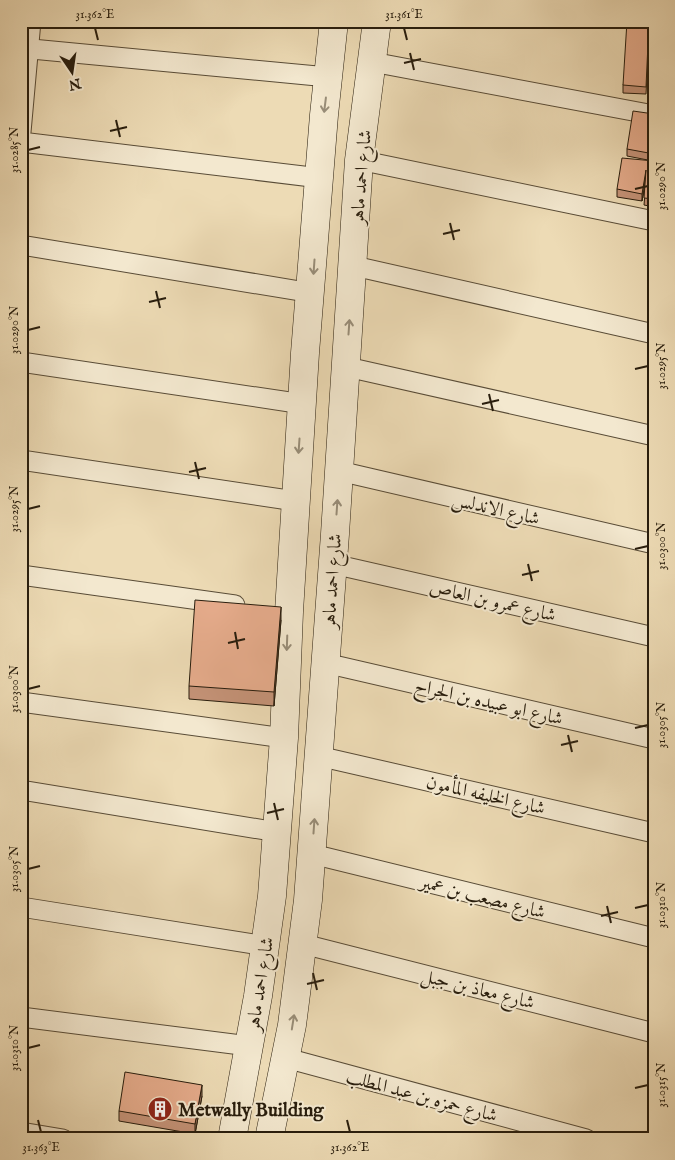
<svg xmlns="http://www.w3.org/2000/svg" width="675" height="1160" viewBox="0 0 675 1160" font-family="'IM FELL English',Amiri,serif">
  <rect width="100%" height="100%" fill="#eddbb5"/>
  <filter id="stains"><feTurbulence type="fractalNoise" baseFrequency=".004" numOctaves="4"/><feColorMatrix values="0 0 0 0 .2 0 0 0 0 .09 0 0 0 0 .02 0 0 0 .5 -.17"/></filter>
  <radialGradient id="worn" r=".72"><stop offset=".6" stop-color="#630" stop-opacity="0"/><stop offset="1" stop-color="#630" stop-opacity=".3"/></radialGradient>
  <g fill="none" stroke-linecap="round" stroke-linejoin="round">
    <defs>
      <g id="minor">
        <path d="M 21,48 L 328,77"/>
        <path d="M 372,62 L 654,115"/>
        <path d="M 21,132 L 31,21"/>
        <path d="M 21,142 L 320,178"/>
        <path d="M 359,160 L 654,221"/>
        <path d="M 21,245 L 312,293"/>
        <path d="M 354,266 L 654,334"/>
        <path d="M 21,362 L 303,404"/>
        <path d="M 347,367 L 654,436"/>
        <path d="M 21,460 L 295,501"/>
        <path d="M 339,471 L 654,544"/>
        <path d="M 333,564 L 654,637"/>
        <path d="M 21,575 L 235,605"/>
        <path d="M 325,663 L 654,739"/>
        <path d="M 21,702 L 284,738"/>
        <path d="M 318,756 L 654,833"/>
        <path d="M 21,790 L 277,832"/>
        <path d="M 312,854 L 654,938"/>
        <path d="M 21,907 L 266,946"/>
        <path d="M 303,944 L 654,1033"/>
        <path d="M 21,1017 L 249,1046"/>
        <path d="M 286,1058 L 586,1139"/>
        <path d="M 21,1132 L 63,1139"/>
      </g>
      <g id="secondary">
        <path d="M 232,1139 L 258,996 L 272,896 L 284,738 L 289,612 L 305,353 L 324,115 L 334,21"/>
        <path d="M 269,1139 L 292,1025 L 308,900 L 335,534 L 359,160 L 377,21"/>
      </g>
    </defs>
    <use href="#minor" stroke="#594c37" stroke-width="21"/>
    <use href="#secondary" stroke="#281d0d" stroke-width="29"/>
    <use href="#minor" stroke="#f3e8cf" stroke-width="19"/>
    <use href="#secondary" stroke="#f3e8cf" stroke-width="28"/>
  </g>
  <g fill="#c59378" stroke="#281d0d">
    <path d="M 650,21 L 646,94 L 623,93 L 623,85 Z"/>
    <path d="M 654,114 L 654,207 L 644,205 L 646,182 L 642,201 L 617,197 L 617,189 L 653,161 L 627,156 L 627,149 Z"/>
    <path d="M 281,620 L 274,706 L 189,699 L 189,686 Z"/>
    <path d="M 202,1096 L 195,1134 L 119,1121 L 119,1111 Z"/>
  </g>
  <g fill="#a07861" stroke="#281d0d">
    <path d="M 646,170 L 646,177 L 642,201 L 642,194 Z"/>
    <path d="M 281,607 L 281,620 L 274,706 L 274,692 Z"/>
    <path d="M 202,1085 L 202,1096 L 195,1134 L 195,1124 Z"/>
  </g>
  <g fill="#e5ab8b" stroke="#281d0d">
    <path d="M 627,21 L 649,21 L 646,87 L 623,85 Z"/>
    <path d="M 633,111 L 654,114 L 654,154 L 627,149 Z"/>
    <path d="M 622,158 L 654,161 L 654,199 L 644,198 L 646,170 L 642,194 L 617,189 Z"/>
    <path d="M 195,600 L 281,607 L 274,692 L 189,686 Z"/>
    <path d="M 125,1072 L 202,1085 L 195,1124 L 119,1111 Z"/>
  </g>
  <defs><path id="oneway-shaft" d="M-6 0H5M1.5-3L5.5 0L1.5 3" fill="none" stroke-width="1.6" stroke-linecap="round" stroke-linejoin="round" transform="scale(1.25)"/></defs>
  <g stroke="#988d78">
    <use href="#oneway-shaft" transform="translate(325 105) rotate(97)"/>
    <use href="#oneway-shaft" transform="translate(314 267) rotate(94)"/>
    <use href="#oneway-shaft" transform="translate(349 327) rotate(-86)"/>
    <use href="#oneway-shaft" transform="translate(299 446) rotate(94)"/>
    <use href="#oneway-shaft" transform="translate(337 507) rotate(-86)"/>
    <use href="#oneway-shaft" transform="translate(287 643) rotate(92)"/>
    <use href="#oneway-shaft" transform="translate(314 826) rotate(-86)"/>
    <use href="#oneway-shaft" transform="translate(293 1022) rotate(-81)"/>
  </g>
  <path fill="none" stroke="#281d0d" stroke-width="2" d="M 95,28 L 98,40M 404,28 L 407,40M 410,53 L 414,70M 404,63 L 421,59M 116,120 L 120,137M 110,131 L 127,127M 28,150 L 40,147M 635,189 L 648,186M 450,223 L 454,240M 443,234 L 460,230M 156,291 L 160,308M 149,302 L 166,298M 28,330 L 40,327M 635,369 L 648,366M 489,394 L 493,411M 482,404 L 499,400M 195,462 L 199,479M 189,472 L 206,468M 28,509 L 40,506M 635,549 L 648,546M 528,564 L 532,581M 522,575 L 539,571M 235,632 L 238,649M 228,643 L 245,639M 28,689 L 40,686M 635,728 L 648,725M 568,735 L 572,752M 561,745 L 578,741M 274,803 L 278,820M 267,813 L 284,809M 28,869 L 40,866M 607,906 L 611,923M 635,908 L 648,905M 601,916 L 618,912M 313,973 L 317,990M 307,984 L 324,980M 28,1048 L 40,1045M 635,1088 L 648,1085M 38,1120 L 41,1132M 347,1120 L 350,1132"/>
  <defs>
    <symbol id="building-disc" viewBox="-11 -11 22 22"><circle r="9.5" fill="#8f2418" stroke="#f3e8cf"/><path d="M-4-6H4V6H1V3H-1V6H-4ZM-2.5-4.3h1.7v1.8h-1.7ZM.8-4.3h1.7v1.8H.8ZM-2.5-1h1.7V.8h-1.7ZM.8-1h1.7V.8H.8Z" fill="#fff"/></symbol>
  </defs>
  <g fill-rule="evenodd">
    <use href="#building-disc" x="146" y="1095" width="28" height="28"/>
  </g>
  <g text-anchor="middle" stroke-width="4" stroke-linejoin="round" paint-order="stroke">
    <g font-size="19" fill="#281d0d" stroke="#f3e8cf">
      <text transform="translate(360 177) rotate(-85)" y="7">شارع احمد ماهر</text>
      <text transform="translate(496 508) rotate(13)" y="7">شارع الاندلس</text>
      <text transform="translate(331 581) rotate(-86)" y="7">شارع احمد ماهر</text>
      <text transform="translate(493 600) rotate(13)" y="7">شارع عمرو بن العاص</text>
      <text transform="translate(489 701) rotate(13)" y="7">شارع ابو عبيده بن الجراح</text>
      <text transform="translate(486 794) rotate(13)" y="7">شارع الخليفه المأمون</text>
      <text transform="translate(483 896) rotate(14)" y="7">شارع مصعب بن عمير</text>
      <text transform="translate(259 984) rotate(-81)" y="7">شارع احمد ماهر</text>
      <text transform="translate(478 988) rotate(14)" y="7">شارع معاذ بن جبل</text>
      <text transform="translate(422 1095) rotate(15)" y="7">شارع حمزه بن عبد المطلب</text>
    </g>
    <g font-size="19" font-weight="bold" fill="#281d0d" stroke="#f3e8cf" text-anchor="start">
      <text x="178" y="1116">Metwally Building</text>
    </g>
  </g>
  <rect width="675" height="1160" fill="none" stroke="#eddbb5" stroke-width="55"/>
  <g transform="translate(72 72) rotate(167)" stroke="#f3e8cf" stroke-width="4" paint-order="stroke">
  <path d="M0-4L9 19L0 12L-9 19Z" fill="#281d0d"/>
  <text y="-8" font-size="14" font-weight="bold" text-anchor="middle" fill="#281d0d">N</text>
  </g>
  <rect x="28" y="28" width="620" height="1104" fill="none" stroke="#281d0d" stroke-width="2"/>
  <g font-size="12" text-anchor="middle" fill="#281d0d">
    <text x="95" y="18">31.362°E</text>
    <text x="404" y="18">31.361°E</text>
    <text transform="translate(14 150) rotate(-90)" y="4">31.0285°N</text>
    <text transform="translate(661 186) rotate(-90)" y="4">31.0290°N</text>
    <text transform="translate(14 330) rotate(-90)" y="4">31.0290°N</text>
    <text transform="translate(661 366) rotate(-90)" y="4">31.0295°N</text>
    <text transform="translate(14 509) rotate(-90)" y="4">31.0295°N</text>
    <text transform="translate(661 546) rotate(-90)" y="4">31.0300°N</text>
    <text transform="translate(14 689) rotate(-90)" y="4">31.0300°N</text>
    <text transform="translate(661 725) rotate(-90)" y="4">31.0305°N</text>
    <text transform="translate(14 869) rotate(-90)" y="4">31.0305°N</text>
    <text transform="translate(661 905) rotate(-90)" y="4">31.0310°N</text>
    <text transform="translate(14 1048) rotate(-90)" y="4">31.0310°N</text>
    <text transform="translate(661 1085) rotate(-90)" y="4">31.0315°N</text>
    <text x="41" y="1151">31.363°E</text>
    <text x="350" y="1151">31.362°E</text>
  </g>
  <rect width="100%" height="100%" filter="url(#stains)"/>
  <rect width="100%" height="100%" fill="url(#worn)"/>
</svg>
